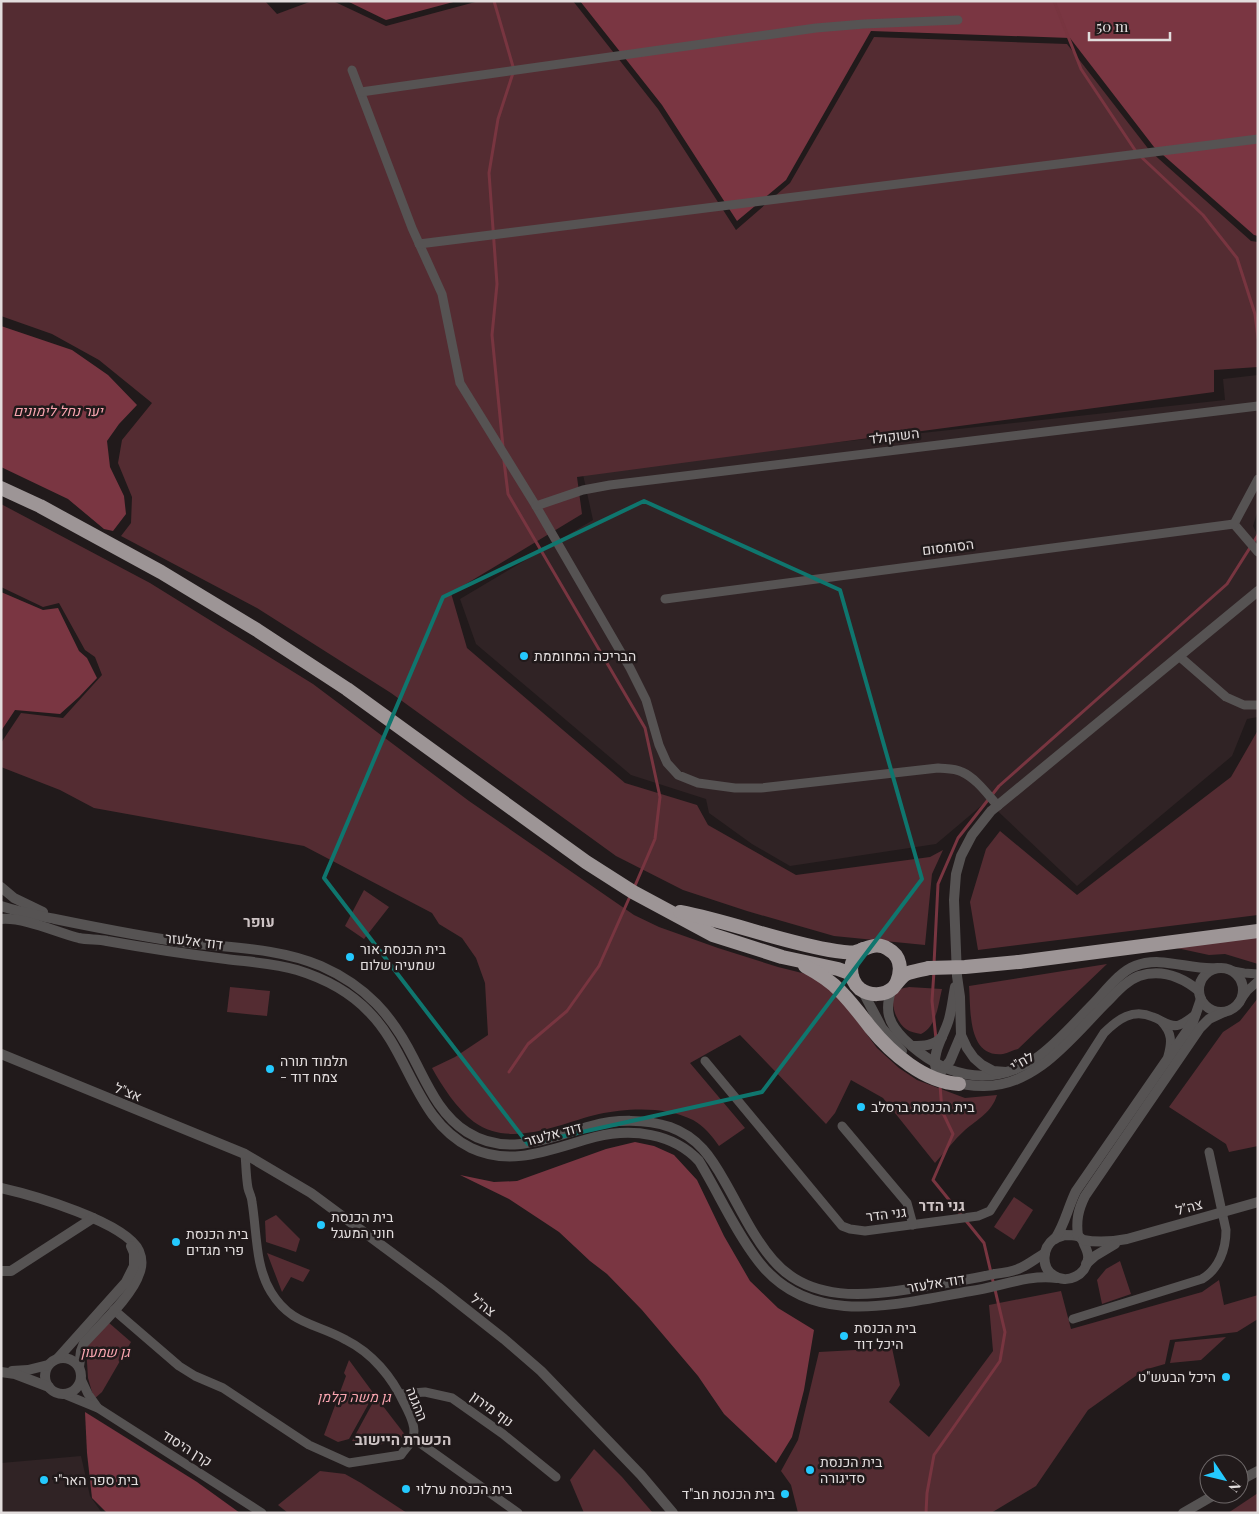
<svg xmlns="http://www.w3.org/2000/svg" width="1259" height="1514" viewBox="0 0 1259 1514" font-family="'Playfair Display',Heebo,serif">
  <rect width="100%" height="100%" fill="#211a1b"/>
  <g fill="#302325">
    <path d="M 1258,375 L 1258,510 L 1253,526 L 1258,536 L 1258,717 L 1247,719 L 1232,756 L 1077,886 L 987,801 L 936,844 L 790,866 L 752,844 L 709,813 L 706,799 L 631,775 L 476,644 L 460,599 L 593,520 L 582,470 L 1225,400 L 1223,379 Z"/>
    <path d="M 81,1456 L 90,1496 L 102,1513 L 1,1513 L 1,1463 Z"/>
  </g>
  <g fill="#542c32">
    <path d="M 1,1 L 265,1 L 277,14 L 312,1 L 333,1 L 386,26 L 479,1 L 573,1 L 658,109 L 736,230 L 790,183 L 874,37 L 1067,44 L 1150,151 L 1251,241 L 1258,242 L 1258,367 L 1214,370 L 1214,392 L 577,477 L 582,514 L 451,593 L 467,648 L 625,783 L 697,805 L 708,825 L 796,875 L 930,857 L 943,850 L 932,874 L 925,945 L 834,936 L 747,911 L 683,890 L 616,856 L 391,693 L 257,608 L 121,536 L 131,523 L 132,497 L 118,463 L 122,440 L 152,403 L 99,360 L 52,334 L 1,316 Z"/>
    <path d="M 1,504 L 150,583 L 313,684 L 469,801 L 634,915 L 659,927 L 718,948 L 778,967 L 826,979 L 877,1048 L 899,1068 L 917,1080 L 965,1098 L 997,1095 C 992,1112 978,1119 965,1130 C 954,1140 945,1152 935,1163 L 883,1098 L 851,1080 L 835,1113 L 826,1124 L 740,1035 L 690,1063 L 745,1128 L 719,1146 C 712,1136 704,1126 693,1120 C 666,1106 627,1108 599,1114 C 560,1123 512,1149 474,1122 C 457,1109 442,1086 432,1068 L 455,1057 L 488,1035 L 485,983 L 476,958 L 462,938 L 439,924 L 432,913 L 304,846 L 94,808 L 60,790 L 1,767 L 1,743 L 21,713 L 63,718 L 102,675 L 95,657 L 85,650 L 59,603 L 43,607 L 1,587 Z"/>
    <path d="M 1258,730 L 1258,915 L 978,950 L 970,902 L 986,849 L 1000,831 L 1077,895 L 1231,777 Z"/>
    <path d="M 364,890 L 389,907 L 364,939 L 345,926 Z"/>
    <path d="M 1258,937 L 1258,964 L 1225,954 L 1209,955 L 1172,947 Z"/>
    <path d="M 1107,964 L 1018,1049 C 1013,1050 1008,1053 1003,1054 C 967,1058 971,1009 969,986 Z"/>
    <path d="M 230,987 L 270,991 L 267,1016 L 227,1012 Z"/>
    <path d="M 909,987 L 942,989 C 938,1005 937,1026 921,1034 C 916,1033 910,1032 906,1029 C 897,1023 889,1003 895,993 C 898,989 904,988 909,987 Z"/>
    <path d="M 1258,998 L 1258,1146 L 1229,1152 L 1226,1144 L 1169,1107 L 1223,1032 L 1240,1021 Z"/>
    <path d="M 1014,1197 L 1033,1210 L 1014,1240 L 994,1227 Z"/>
    <path d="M 276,1215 L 300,1239 L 296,1252 L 266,1242 L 265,1221 Z"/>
    <path d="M 267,1253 L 310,1270 L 303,1282 L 291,1277 L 282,1292 Z"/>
    <path d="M 1120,1261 L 1131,1294 L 1102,1304 L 1097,1280 L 1106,1269 Z"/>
    <path d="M 1219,1280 L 1224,1305 L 1258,1295 L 1258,1319 L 1237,1332 L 1170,1340 L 1165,1364 L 1144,1370 L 1088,1410 L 1036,1486 L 991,1513 L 798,1513 L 791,1485 L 781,1471 L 798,1440 L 819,1352 L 892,1348 L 900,1385 L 889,1402 L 929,1437 L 993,1351 L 989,1305 L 1061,1291 L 1071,1329 L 1202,1292 Z"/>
    <path d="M 108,1322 L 131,1342 L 102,1392 L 94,1399 L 88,1378 L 86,1346 Z"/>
    <path d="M 1226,1337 L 1201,1360 L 1170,1363 L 1175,1342 Z"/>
    <path d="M 349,1360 L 374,1394 L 349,1439 L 338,1442 L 324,1435 L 346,1376 L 344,1373 Z"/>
    <path d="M 376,1397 L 406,1436 L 379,1445 L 352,1441 Z"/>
    <path d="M 594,1449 L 622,1477 L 653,1513 L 584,1513 L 570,1480 Z"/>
    <path d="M 320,1471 L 345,1474 L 361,1483 L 407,1513 L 288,1513 L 278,1505 Z"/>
    <path d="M 1258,1493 L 1258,1513 L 1228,1513 Z"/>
  </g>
  <g fill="#7a3642">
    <path d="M 347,1 L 457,1 L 386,20 Z"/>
    <path d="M 580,1 L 1258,1 L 1258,236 L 1254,235 L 1154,147 L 1070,38 L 871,31 L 786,180 L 737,221 L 662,105 Z"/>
    <path d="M 1,326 L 72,350 L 108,375 L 137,405 L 119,424 L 107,441 L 110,467 L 124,496 L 126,514 L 113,531 L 104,529 L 68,499 L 1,467 Z"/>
    <path d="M 1,592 L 43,610 L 58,608 L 79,651 L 87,658 L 97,678 L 79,697 L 60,714 L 15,710 L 1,731 Z"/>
    <path d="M 635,1142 L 654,1146 L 674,1155 L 697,1180 L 724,1236 L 750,1281 L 778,1308 L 814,1330 L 804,1390 L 792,1437 L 776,1463 L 724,1414 L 698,1376 L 642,1310 L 607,1274 L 590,1261 L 559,1232 L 509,1199 L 460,1175 L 494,1182 L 517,1181 L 606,1149 Z"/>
    <path d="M 85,1412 L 197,1482 L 240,1513 L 107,1513 L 92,1498 L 87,1453 Z"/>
  </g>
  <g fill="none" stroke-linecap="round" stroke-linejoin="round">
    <g stroke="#783540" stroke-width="3">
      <path d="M 494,1 L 514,70 L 498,119 L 489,173 L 497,284 L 492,335 L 503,447"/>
      <path d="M 1054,1 L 1081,69 L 1137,153 L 1203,215 L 1237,258 L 1255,314 L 1258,338"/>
      <path d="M 504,461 L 508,494 L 645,728 L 660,797 L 655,839 L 634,888"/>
      <path d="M 934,964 L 938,884 L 958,838 L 999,786 L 1227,584 L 1258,535"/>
      <path d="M 934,971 L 932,1001 L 936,1039"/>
      <path d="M 509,1072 L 528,1044 L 567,1011 L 599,966 L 631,894"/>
      <path d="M 926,1513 L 927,1493 L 934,1455 L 1000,1361 L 1005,1332 L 984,1243 L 933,1180 L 953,1134 L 942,1111 L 940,1085"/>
    </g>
    <g stroke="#565353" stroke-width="9">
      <path d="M 352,70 L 412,228 L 442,294 L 460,383 L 536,506 L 630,668 L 646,700 L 659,745 L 667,763 L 678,775 L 698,783 L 735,788 L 761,788 L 938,768 C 946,769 954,768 962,772 C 976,778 988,795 998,806"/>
      <path d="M 361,92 L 816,28 L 864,24 L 958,20"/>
      <path d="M 419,244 L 1258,139"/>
      <path d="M 1258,479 L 1234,524 L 1258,552"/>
      <path d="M 536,506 L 583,490 L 610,485 L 1258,406"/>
      <path d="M 665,599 L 1234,524"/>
      <path d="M 1180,657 L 1226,697 L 1244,705 L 1258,705"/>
      <path d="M 1233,971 L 1244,973 L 1258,974"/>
      <path d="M 1239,1002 L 1247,991 L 1258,981"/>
      <path d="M 1162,1022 C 1172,1033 1172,1042 1168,1056"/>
      <path d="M 705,1061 L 842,1226 L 850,1229 L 865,1231 L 978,1216 L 990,1211 L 1104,1033 C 1118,1019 1133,1008 1153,1017 C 1162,1020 1170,1028 1179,1025 C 1185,1023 1191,1018 1196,1014"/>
      <path d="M 842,1126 L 907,1203 L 913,1225"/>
      <path d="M 114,1310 L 179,1366 L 195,1376 L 223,1388 L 309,1445 L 349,1463 L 401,1455 C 404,1450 410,1445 412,1439 C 418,1429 409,1413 404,1403 C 392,1377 372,1353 346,1340 C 316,1323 291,1325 271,1292 C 255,1266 257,1232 252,1202 C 252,1197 249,1193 248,1188 C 246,1177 246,1165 245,1154"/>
      <path d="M 1073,1319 L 1202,1279 C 1219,1269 1226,1249 1226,1230 L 1209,1152"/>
      <path d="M 81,1379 L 88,1394 L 98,1408"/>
      <path d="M 64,1394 L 98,1408 L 262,1513"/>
      <path d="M 400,1394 L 425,1392 L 452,1398 L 503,1434 L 556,1477"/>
      <path d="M 413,1438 L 518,1513"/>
    </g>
    <g stroke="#565353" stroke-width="10">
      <path d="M 1,887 L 14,898 L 43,912"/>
      <path d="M 1,906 C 19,912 37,915 55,919 C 99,928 144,937 188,943 C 232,948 279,948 321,966 C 366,986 392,1015 414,1059 C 428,1086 440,1115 467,1132 C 508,1158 550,1137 591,1126 C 616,1119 646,1119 670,1127 C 698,1137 711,1157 725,1182 C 740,1208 753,1237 773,1260 C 810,1303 866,1296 916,1288 C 942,1284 968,1280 994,1274 C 1002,1273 1011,1272 1018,1269 C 1028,1265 1036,1258 1045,1253"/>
      <path d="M 1,919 C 24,917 56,932 79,938 C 88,940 98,939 107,941 C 146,948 186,954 226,959 C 249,962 274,963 297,970 C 323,978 350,992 369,1012 C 410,1053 415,1120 471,1148 C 513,1168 553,1148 595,1137 C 632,1128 673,1133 699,1161 C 719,1194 735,1231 759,1262 C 812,1330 899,1303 971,1291 C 999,1287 1028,1274 1057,1278"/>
      <circle cx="1221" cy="990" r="22"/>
      <path d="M 892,988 C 884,1010 888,1023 904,1039 C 942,1076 988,1089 1035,1059 C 1056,1045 1075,1022 1093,1004 C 1105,992 1119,972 1135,966 C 1162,955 1191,971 1218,968"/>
      <path d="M 862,990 L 882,1028 L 902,1051"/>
      <path d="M 912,1046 C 924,1046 933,1046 942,1037"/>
      <path d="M 1,1054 L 245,1154 L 311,1193 L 438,1287 L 504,1339 L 541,1371 L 641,1475 L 673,1513"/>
      <path d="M 936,1069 C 931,1053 945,1034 949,1019 C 952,1008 953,997 955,987"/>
      <path d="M 941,1072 L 950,1061 L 961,1035"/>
      <path d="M 1006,1072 L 993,1071 L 982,1065 L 974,1058 L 967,1048 L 961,1035 L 960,997 L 957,976 L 954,900 L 956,874 L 961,856 L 972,835 L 991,811 L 1258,591"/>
      <path d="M 953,1081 C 963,1085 973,1086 983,1086 C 1036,1087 1072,1037 1106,1003 C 1116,993 1126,981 1139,976 C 1161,969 1182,977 1199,991"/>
      <path d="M 1,1188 C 32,1195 126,1222 139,1251 C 142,1258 142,1267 139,1274 C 133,1295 99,1326 84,1343 L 81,1351 L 79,1367"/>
      <path d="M 1065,1235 C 1069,1235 1074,1235 1077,1236 C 1081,1237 1083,1240 1084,1244 C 1086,1248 1089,1254 1088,1259 C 1086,1275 1067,1285 1053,1275 C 1041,1267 1042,1248 1054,1239 C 1057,1237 1062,1236 1065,1235 Z"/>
      <path d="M 1078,1236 C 1076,1221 1078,1210 1085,1196 L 1200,1028 L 1209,1019 L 1224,1012"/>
      <path d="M 1055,1239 C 1065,1224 1068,1207 1076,1191 L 1193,1022 L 1201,999"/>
      <path d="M 1083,1240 C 1099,1243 1111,1242 1127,1239 L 1258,1202"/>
      <path d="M 1086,1264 L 1095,1256 L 1115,1244"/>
      <path d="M 1,1271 L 11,1271 L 93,1218"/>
      <circle cx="63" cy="1376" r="18"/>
      <path d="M 58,1358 L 126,1282 L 134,1266 L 134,1253 L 131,1246"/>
      <path d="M 12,1371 L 28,1370 L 48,1365"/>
      <path d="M 1,1372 L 15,1374 L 49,1387"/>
      <path d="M 1239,1481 L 1258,1471"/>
      <path d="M 1183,1513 L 1216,1494"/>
    </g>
    <g stroke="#9d9596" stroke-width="14">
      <path d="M 1,488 L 40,506 L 161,572 L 257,630 L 347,689 L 586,862 L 633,892 L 713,935 L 782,957 L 838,969 L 849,973 L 852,977"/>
      <path d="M 680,912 C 733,922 783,943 836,951 C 842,952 850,953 855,952 C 867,949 876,941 888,949 C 901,956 902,969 897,982"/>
      <path d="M 863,949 C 857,954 852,960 851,968 C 851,976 854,984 860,989 C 870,996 884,996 893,988 C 897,983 901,977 906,974 C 913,971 922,970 929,968"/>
      <path d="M 1019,962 L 1258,931"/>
      <path d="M 805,966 C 818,973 830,980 840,991 C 851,1002 860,1014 870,1027 C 891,1053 924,1082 959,1084"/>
    </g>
    <path stroke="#9d9596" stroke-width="14" d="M 929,968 L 965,967 L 1019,962"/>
  </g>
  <path fill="none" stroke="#0f766e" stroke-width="4" stroke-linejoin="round" d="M 644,501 L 840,590 L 922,879 L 762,1092 L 528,1144 L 324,878 L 443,597 Z"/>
  <g fill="#24c9fe" stroke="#211a1b" stroke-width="2">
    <circle cx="524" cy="656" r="5"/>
    <circle cx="350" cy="957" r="5"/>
    <circle cx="270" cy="1069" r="5"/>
    <circle cx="861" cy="1107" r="5"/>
    <circle cx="321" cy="1225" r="5"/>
    <circle cx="176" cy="1242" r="5"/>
    <circle cx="844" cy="1336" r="5"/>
    <circle cx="1226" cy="1377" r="5"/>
    <circle cx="810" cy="1470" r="5"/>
    <circle cx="44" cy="1480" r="5"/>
    <circle cx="406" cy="1489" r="5"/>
    <circle cx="785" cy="1494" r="5"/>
  </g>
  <g text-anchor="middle" stroke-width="5" stroke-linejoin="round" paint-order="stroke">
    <g font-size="14" font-style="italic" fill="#f9a5b0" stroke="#211a1b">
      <text x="58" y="416">יער נחל לימונים</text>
      <text x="105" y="1357">גן שמעון</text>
      <text x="354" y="1402">גן משה קלמן</text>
    </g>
    <g font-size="14" fill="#e2dddd" stroke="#211a1b">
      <text transform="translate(894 436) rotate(-7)" y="5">השוקולד</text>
      <text transform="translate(948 547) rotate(-7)" y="5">הסומסום</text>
      <text transform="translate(194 941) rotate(7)" y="5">דוד אלעזר</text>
      <text transform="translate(1022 1061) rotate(-30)" y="5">לח"י</text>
      <text transform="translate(128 1092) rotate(22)" y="5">אצ"ל</text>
      <text transform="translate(553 1134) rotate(-15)" y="5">דוד אלעזר</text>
      <text transform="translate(1189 1207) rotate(-15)" y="5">צה"ל</text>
      <text transform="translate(886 1214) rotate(-7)" y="5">גני הדר</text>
      <text transform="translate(936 1283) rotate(-9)" y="5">דוד אלעזר</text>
      <text transform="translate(483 1305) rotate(38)" y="5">צה"ל</text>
      <text transform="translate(417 1404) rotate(68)" y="5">ההגנה</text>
      <text transform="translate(492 1409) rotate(36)" y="5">נוף מירון</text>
      <text transform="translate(187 1448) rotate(32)" y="5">קרן היסוד</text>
    </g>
    <g font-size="14" fill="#e2dddd" stroke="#211a1b" text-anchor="start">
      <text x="534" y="661">הבריכה המחוממת</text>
      <text x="360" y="954">בית הכנסת אור<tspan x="360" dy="16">שמעיה שלום</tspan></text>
      <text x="280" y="1066">תלמוד תורה<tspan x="280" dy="16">- צמח דוד</tspan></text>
      <text x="871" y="1112">בית הכנסת ברסלב</text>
      <text x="331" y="1222">בית הכנסת<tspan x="331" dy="16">חוני המעגל</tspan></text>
      <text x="186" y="1239">בית הכנסת<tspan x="186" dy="16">פרי מגדים</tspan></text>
      <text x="854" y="1333">בית הכנסת<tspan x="854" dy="16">היכל דוד</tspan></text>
      <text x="1216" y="1382" text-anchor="end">היכל הבעש"ט</text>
      <text x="820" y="1467">בית הכנסת<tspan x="820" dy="16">סדיגורה</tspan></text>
      <text x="54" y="1485">בית ספר האר"י</text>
      <text x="416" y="1494">בית הכנסת ערלוי</text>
      <text x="775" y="1499" text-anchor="end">בית הכנסת חב"ד</text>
    </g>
    <g font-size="15" font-weight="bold" fill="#cec4c5" stroke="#211a1b">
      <text x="259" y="927">עופר</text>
      <text x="942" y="1211">גני הדר</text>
      <text x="403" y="1445">הכשרת היישוב</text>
    </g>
  </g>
  <rect width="1259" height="1514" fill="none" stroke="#e2dddd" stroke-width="5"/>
  <g transform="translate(1224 1479) rotate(125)"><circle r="24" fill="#211a1b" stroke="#6e6869"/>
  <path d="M0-4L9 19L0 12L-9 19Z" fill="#24c9fe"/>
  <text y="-8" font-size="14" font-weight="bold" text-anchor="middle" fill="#e2dddd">N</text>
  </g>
  <path d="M1089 32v8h81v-8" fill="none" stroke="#e2dddd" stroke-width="2.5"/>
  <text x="1096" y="32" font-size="15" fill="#e2dddd" stroke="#211a1b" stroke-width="4" paint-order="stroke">50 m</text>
</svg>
